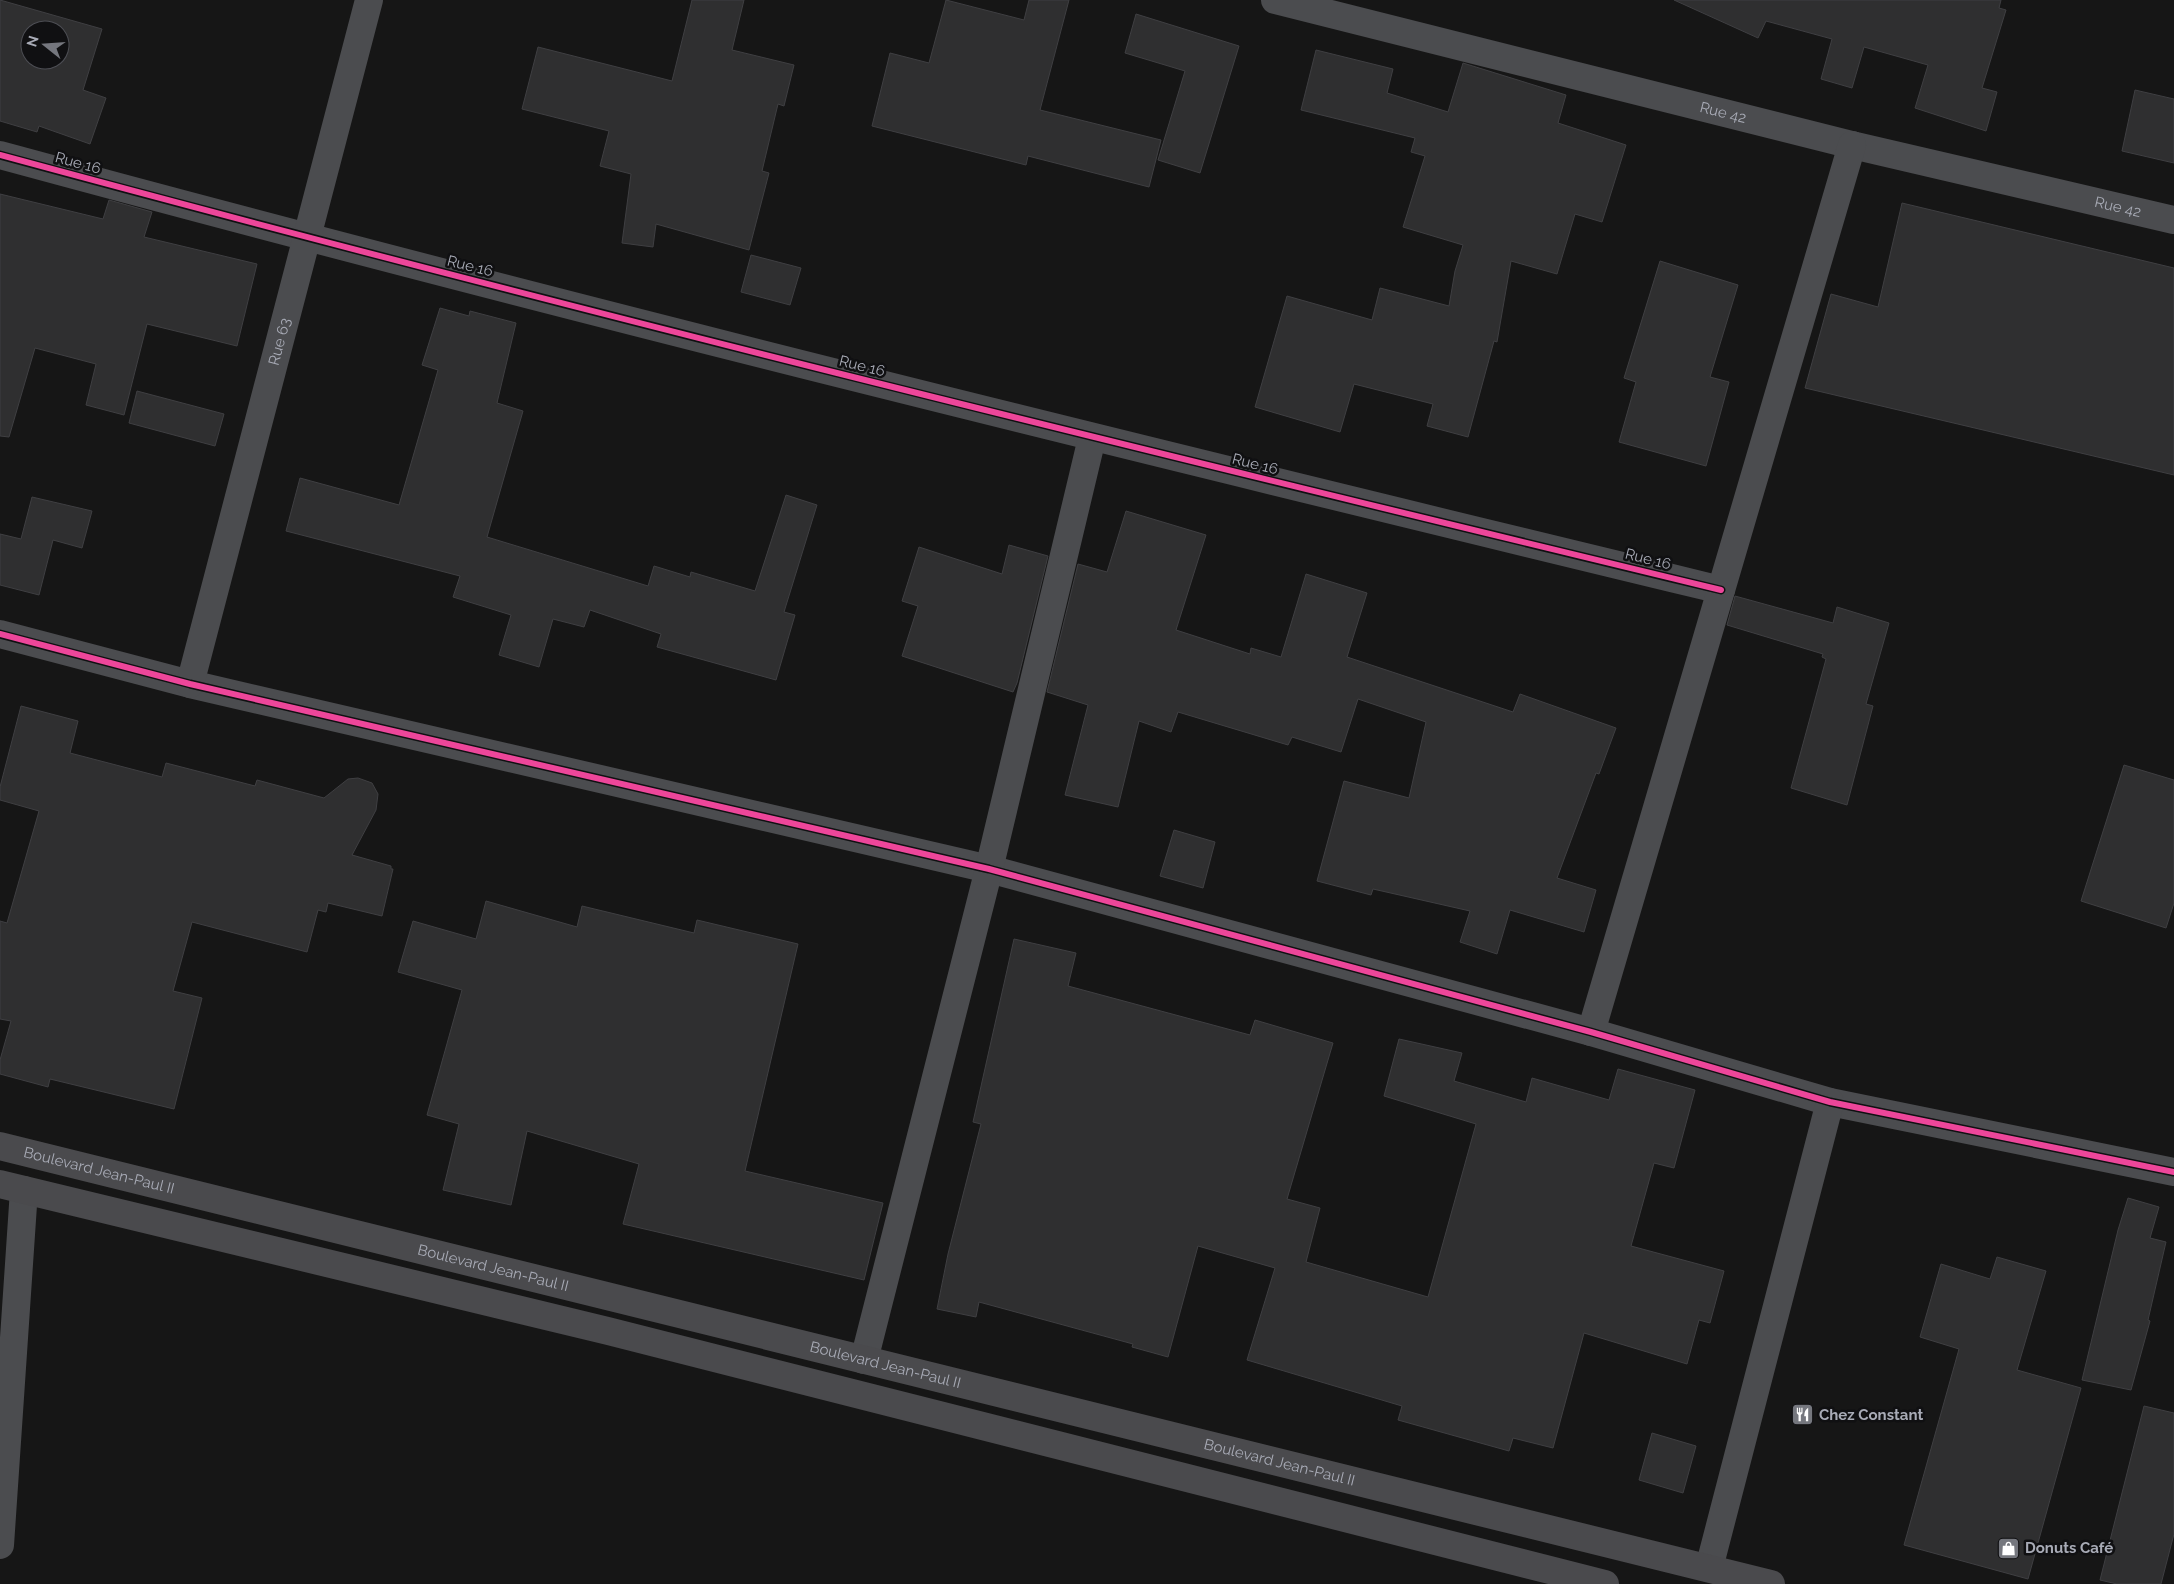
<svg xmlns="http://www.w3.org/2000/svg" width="2174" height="1584" viewBox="0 0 2174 1584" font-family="Raleway,sans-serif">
  <rect width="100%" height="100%" fill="#161616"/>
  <g fill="#2f2f30" stroke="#3f3f42" fill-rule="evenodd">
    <path d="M 0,0 L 102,29 L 83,90 L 106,98 L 90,144 L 39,126 L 37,132 L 0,121 ZM 30,30 L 60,30 L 60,60 L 30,60 Z"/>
    <path d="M 692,0 L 744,0 L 732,50 L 794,65 L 784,106 L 778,104 L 762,171 L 769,173 L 749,250 L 656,224 L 653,247 L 622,243 L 631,174 L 600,166 L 609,131 L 522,109 L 538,47 L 672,81 Z"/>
    <path d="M 946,0 L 1024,20 L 1029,0 L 1069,0 L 1040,110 L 1161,140 L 1149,187 L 1028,156 L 1026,165 L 872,126 L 890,53 L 929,63 Z"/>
    <path d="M 1674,0 L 2001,0 L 1999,8 L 2006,10 L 1982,88 L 1997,92 L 1986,131 L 1915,108 L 1928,65 L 1864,47 L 1852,88 L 1821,79 L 1832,39 L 1766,21 L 1758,38 Z"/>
    <path d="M 1136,14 L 1239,46 L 1200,173 L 1158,160 L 1185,71 L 1125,53 Z"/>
    <path d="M 1316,50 L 1393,69 L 1387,93 L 1448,112 L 1463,63 L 1566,95 L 1558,123 L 1626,145 L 1602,222 L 1575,214 L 1557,274 L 1511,261 L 1497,342 L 1494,341 L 1468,437 L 1427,426 L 1433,404 L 1354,384 L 1340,432 L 1255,407 L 1287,296 L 1372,320 L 1380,288 L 1449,306 L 1455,271 L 1463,245 L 1403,227 L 1425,156 L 1411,152 L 1415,138 L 1301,110 Z"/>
    <path d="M 2135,90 L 2174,99 L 2174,163 L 2122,151 Z"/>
    <path d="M 0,194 L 103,219 L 109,200 L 152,212 L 144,237 L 257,264 L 237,346 L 147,324 L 124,415 L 86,405 L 96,364 L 35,348 L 9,437 L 0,436 Z"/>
    <path d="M 1902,203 L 2174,268 L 2174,475 L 1805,388 L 1831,294 L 1878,307 Z"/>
    <path d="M 751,255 L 801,268 L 790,305 L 741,292 Z"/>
    <path d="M 1660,261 L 1738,285 L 1710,377 L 1729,382 L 1706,466 L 1619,442 L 1636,382 L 1624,378 Z"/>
    <path d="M 440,308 L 469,316 L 470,311 L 516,323 L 497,403 L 523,411 L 487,537 L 648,586 L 654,566 L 690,577 L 691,572 L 755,591 L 786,495 L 817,505 L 784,612 L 795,615 L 776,680 L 657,647 L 661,634 L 590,610 L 584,627 L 553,619 L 539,667 L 499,655 L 511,615 L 453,597 L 460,576 L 286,531 L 300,478 L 399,505 L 438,370 L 422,365 Z"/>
    <path d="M 137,391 L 224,414 L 215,446 L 129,423 Z"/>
    <path d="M 32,497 L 92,511 L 82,548 L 53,540 L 39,595 L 0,585 L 0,534 L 21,539 Z"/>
    <path d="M 1126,511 L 1206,535 L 1176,630 L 1250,654 L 1251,648 L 1281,657 L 1306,574 L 1367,593 L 1347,657 L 1513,712 L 1520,694 L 1616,728 L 1599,774 L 1596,773 L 1557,878 L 1596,890 L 1584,932 L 1510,910 L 1497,954 L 1460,942 L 1470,911 L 1373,889 L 1371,895 L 1317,881 L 1344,781 L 1409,798 L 1426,722 L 1358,699 L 1341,752 L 1292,737 L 1288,745 L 1178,712 L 1171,732 L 1139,721 L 1118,807 L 1065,795 L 1088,705 L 1047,692 L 1078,564 L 1107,572 Z"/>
    <path d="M 1009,545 L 1048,556 L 1017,683 L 1013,692 L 902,656 L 918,606 L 902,601 L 919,547 L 1002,574 Z"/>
    <path d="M 1735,596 L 1833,623 L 1837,607 L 1889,623 L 1866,704 L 1873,706 L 1847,805 L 1791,788 L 1826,659 L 1822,657 L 1823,654 L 1727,625 Z"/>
    <path d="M 21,706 L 78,721 L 70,753 L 162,777 L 166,763 L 255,786 L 257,780 L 324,798 L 348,779 L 358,778 L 372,783 L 378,794 L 376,810 L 352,855 L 391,866 L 391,869 L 393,869 L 382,916 L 328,903 L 326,912 L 318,910 L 307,952 L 192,922 L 173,991 L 202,998 L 174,1109 L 50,1079 L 48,1087 L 0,1074 L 0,1060 L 11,1021 L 0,1019 L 0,921 L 7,923 L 39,811 L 0,800 L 0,787 Z"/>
    <path d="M 2124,765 L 2174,780 L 2174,903 L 2166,928 L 2081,901 Z"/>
    <path d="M 1174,830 L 1215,842 L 1203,888 L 1160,876 Z"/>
    <path d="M 486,901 L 577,927 L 582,906 L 694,933 L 697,920 L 798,944 L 745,1171 L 883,1203 L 864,1280 L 623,1224 L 639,1164 L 527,1131 L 511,1205 L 443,1190 L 459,1124 L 427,1115 L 462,990 L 398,972 L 413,921 L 476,939 Z"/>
    <path d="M 1014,939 L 1076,953 L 1068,986 L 1250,1035 L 1255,1020 L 1333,1043 L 1287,1199 L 1320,1208 L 1306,1262 L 1428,1297 L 1476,1124 L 1384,1096 L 1399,1039 L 1462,1053 L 1454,1081 L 1526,1102 L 1532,1078 L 1609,1100 L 1618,1069 L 1695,1090 L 1674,1168 L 1654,1163 L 1631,1246 L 1724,1271 L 1710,1323 L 1699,1320 L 1687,1364 L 1584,1333 L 1553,1448 L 1513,1438 L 1509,1451 L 1398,1420 L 1402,1406 L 1247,1360 L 1275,1268 L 1198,1246 L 1168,1357 L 1132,1347 L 1133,1344 L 979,1302 L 976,1317 L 937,1309 L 948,1254 L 981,1124 L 973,1122 Z"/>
    <path d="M 2128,1198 L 2159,1207 L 2150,1238 L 2166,1242 L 2148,1320 L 2150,1321 L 2131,1390 L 2082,1380 L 2118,1230 Z"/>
    <path d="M 1997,1257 L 2046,1271 L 2017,1370 L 2081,1388 L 2028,1579 L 1904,1545 L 1959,1349 L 1920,1337 L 1941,1264 L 1990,1279 Z"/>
    <path d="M 2144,1406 L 2174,1413 L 2174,1534 L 2161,1584 L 2117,1584 L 2100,1580 Z"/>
    <path d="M 1652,1433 L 1696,1446 L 1683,1493 L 1639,1480 Z"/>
  </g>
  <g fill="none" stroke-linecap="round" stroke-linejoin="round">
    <g stroke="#4b4c4f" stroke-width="28">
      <path id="s1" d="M 1275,0 L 1852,145 L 2174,220"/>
      <path d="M 0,155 C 571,310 1146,451 1721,590"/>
      <path d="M 0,634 L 190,684 L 989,869 L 1591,1032 L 1830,1102 L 2174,1172"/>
      <path id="s2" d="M 190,684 L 369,0"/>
      <path d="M 1591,1032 L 1852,145"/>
      <path d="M 864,1360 L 989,869 L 1092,438"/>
      <path d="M 0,1545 L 24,1190"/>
      <path d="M 1709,1568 L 1830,1102"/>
    </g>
    <g stroke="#4a4a4d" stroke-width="28">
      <path id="s3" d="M 0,1146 L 1771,1584"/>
      <path d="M 0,1184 L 608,1331 L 1605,1584"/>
    </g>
    <defs>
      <g id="cycleway">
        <path d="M 0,155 C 571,310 1146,451 1721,590"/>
        <path d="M 0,634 L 190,684 L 989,869 L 1591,1032 L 1830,1102 L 2174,1172"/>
      </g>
    </defs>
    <use href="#cycleway" stroke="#101012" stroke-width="9"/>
    <use href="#cycleway" stroke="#ed469a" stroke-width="6"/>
  </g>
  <defs>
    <symbol id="restaurant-square" viewBox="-11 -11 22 22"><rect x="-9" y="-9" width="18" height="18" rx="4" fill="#75777e" stroke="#101012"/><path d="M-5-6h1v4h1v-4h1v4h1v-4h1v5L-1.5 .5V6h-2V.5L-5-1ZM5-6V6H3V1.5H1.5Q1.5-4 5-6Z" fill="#fff"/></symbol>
    <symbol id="shop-square" viewBox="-11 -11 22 22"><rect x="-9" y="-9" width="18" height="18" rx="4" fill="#75777e" stroke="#101012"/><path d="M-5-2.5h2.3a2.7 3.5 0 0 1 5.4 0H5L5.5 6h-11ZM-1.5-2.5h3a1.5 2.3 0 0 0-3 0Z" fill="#fff"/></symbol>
  </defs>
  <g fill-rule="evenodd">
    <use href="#restaurant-square" x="1790" y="1402" width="25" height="25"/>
    <use href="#shop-square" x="1996" y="1536" width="25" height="25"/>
  </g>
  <g text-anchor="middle" stroke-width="5" stroke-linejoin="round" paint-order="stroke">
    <g font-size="15" fill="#a8abb6" stroke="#101012">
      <text dy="5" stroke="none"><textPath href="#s1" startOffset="462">Rue 42</textPath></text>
      <text transform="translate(78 163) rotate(15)" y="5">Rue 16</text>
      <text dy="5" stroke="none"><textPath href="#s1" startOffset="868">Rue 42</textPath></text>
      <text transform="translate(470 266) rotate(14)" y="5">Rue 16</text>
      <text dy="5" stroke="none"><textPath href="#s2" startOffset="354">Rue 63</textPath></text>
      <text transform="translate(862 366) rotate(14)" y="5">Rue 16</text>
      <text transform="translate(1255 464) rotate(14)" y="5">Rue 16</text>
      <text transform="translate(1648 559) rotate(14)" y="5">Rue 16</text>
      <text dy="5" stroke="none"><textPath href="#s3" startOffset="102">Boulevard Jean-Paul II</textPath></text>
      <text dy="5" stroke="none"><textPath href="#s3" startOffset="508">Boulevard Jean-Paul II</textPath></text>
      <text dy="5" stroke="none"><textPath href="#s3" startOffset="912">Boulevard Jean-Paul II</textPath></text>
      <text dy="5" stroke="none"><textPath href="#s3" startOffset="1318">Boulevard Jean-Paul II</textPath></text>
    </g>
    <g font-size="15" font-weight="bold" fill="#a8abb6" stroke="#101012" text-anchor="start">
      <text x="1819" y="1420">Chez Constant</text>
      <text x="2025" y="1553">Donuts Café</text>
    </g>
  </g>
  <g transform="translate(45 45) rotate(287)"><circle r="24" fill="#101012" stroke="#4d4e54"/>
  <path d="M0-4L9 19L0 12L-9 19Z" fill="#75777e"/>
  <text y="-8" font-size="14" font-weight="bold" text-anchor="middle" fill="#a8abb6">N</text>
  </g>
</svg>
